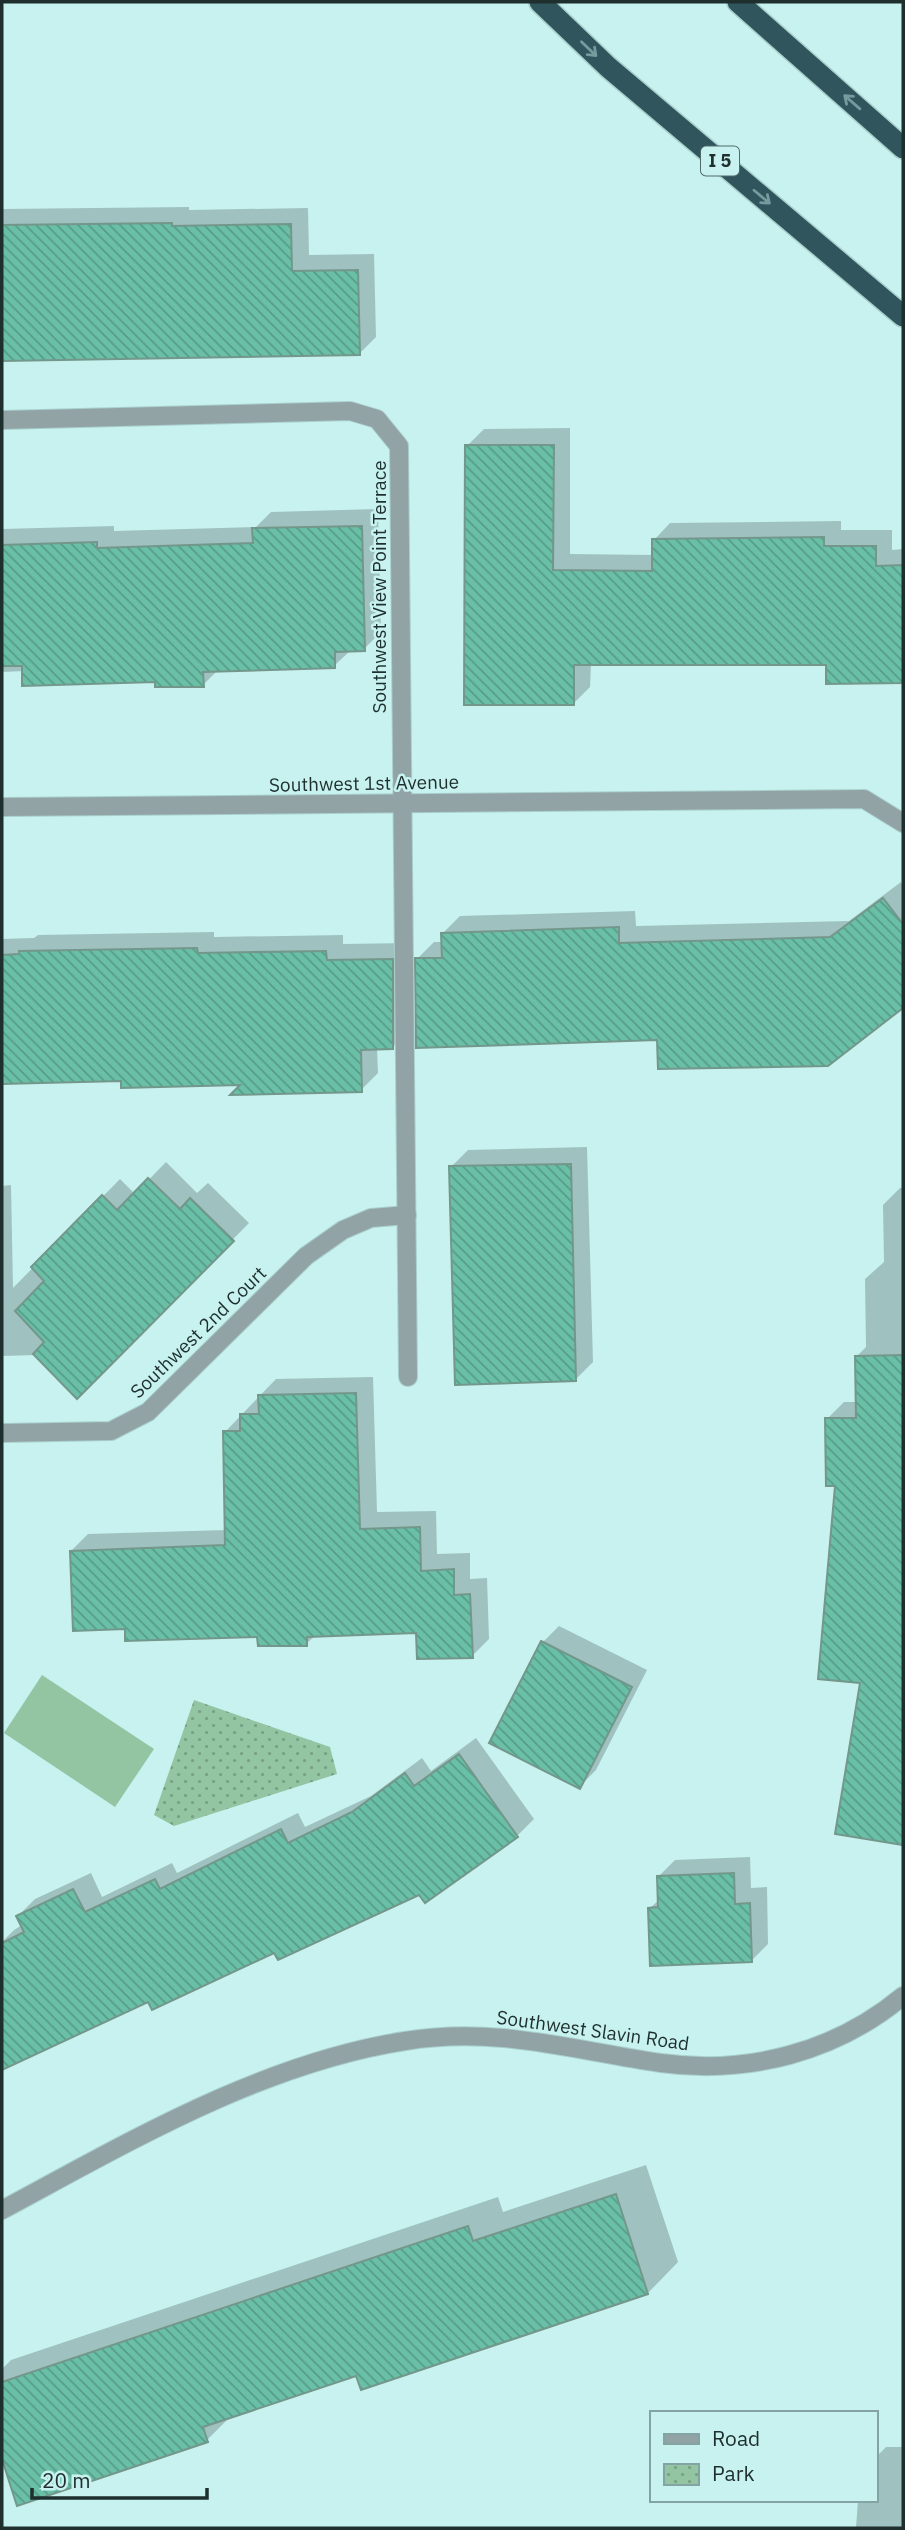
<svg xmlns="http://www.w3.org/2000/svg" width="905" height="2530" viewBox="0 0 905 2530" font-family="'IBM Plex Sans',sans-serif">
  <defs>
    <pattern id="park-dots" width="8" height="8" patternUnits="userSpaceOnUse" patternTransform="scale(1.75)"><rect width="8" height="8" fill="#93c5a2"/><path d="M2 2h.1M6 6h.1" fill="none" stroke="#77a084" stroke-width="1.8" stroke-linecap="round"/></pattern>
    <pattern id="building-back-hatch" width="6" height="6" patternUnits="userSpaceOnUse" patternTransform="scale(1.75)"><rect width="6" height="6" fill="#6ac0a7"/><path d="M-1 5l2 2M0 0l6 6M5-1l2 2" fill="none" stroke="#579c88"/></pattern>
  </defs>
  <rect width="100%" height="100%" fill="#c7f2ef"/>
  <path fill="url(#park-dots)" d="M 194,1700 L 330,1747 L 337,1774 L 174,1826 L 154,1815 Z"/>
  <path fill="#93c5a2" d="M 42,1675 L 154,1749 L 115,1807 L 4,1733 Z"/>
  <g fill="#0003">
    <path d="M 189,207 L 189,210 L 308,208 L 309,255 L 374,254 L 376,337 L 359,354 L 2,359 L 2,209 Z"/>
    <path d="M 570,428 L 570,554 L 654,555 L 654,540 L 670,523 L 841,521 L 841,530 L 892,530 L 892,550 L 903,549 L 903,683 L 828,682 L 827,663 L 591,663 L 590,687 L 573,704 L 467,446 L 484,429 Z"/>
    <path d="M 378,509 L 381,632 L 364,649 L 351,650 L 334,666 L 218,670 L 203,685 L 24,671 L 2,672 L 2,529 L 114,526 L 114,531 L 256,527 L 271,512 Z"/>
    <path d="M 901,882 L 903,886 L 903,1006 L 828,1064 L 659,1038 L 417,959 L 434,942 L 443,942 L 443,933 L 460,916 L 635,911 L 636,926 L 849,921 Z"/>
    <path d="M 214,932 L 214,937 L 343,935 L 343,944 L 409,943 L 410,1030 L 393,1047 L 377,1048 L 378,1073 L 361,1090 L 244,1083 L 123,1080 L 2,1082 L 2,939 L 34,938 L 38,935 Z"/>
    <path d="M 587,1147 L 593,1362 L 576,1379 L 451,1167 L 468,1150 Z"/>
    <path d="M 166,1162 L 197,1193 L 208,1183 L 249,1223 L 77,1397 L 36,1355 L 2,1356 L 2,1186 L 11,1185 L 13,1288 L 120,1179 L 135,1194 Z"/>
    <path d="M 900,1188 L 903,1188 L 903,1843 L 837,1833 L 862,1681 L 827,1419 L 844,1402 L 858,1402 L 857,1356 L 866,1347 L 865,1279 L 884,1262 L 883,1205 Z"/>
    <path d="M 373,1377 L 377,1512 L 436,1511 L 437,1554 L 470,1553 L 470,1579 L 487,1578 L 489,1639 L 472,1656 L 418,1631 L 316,1635 L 306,1644 L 259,1635 L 127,1627 L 71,1551 L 88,1534 L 227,1530 L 225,1432 L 276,1379 Z"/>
    <path d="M 559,1626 L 647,1670 L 596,1770 L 579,1787 L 543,1642 Z"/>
    <path d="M 476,1738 L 534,1819 L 517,1836 L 420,1892 L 149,2000 L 2,2068 L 2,1942 L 14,1930 L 22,1925 L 18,1916 L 35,1899 L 91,1873 L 102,1897 L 172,1863 L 177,1873 L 298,1813 L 305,1827 L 371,1796 L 422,1758 L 431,1771 Z"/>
    <path d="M 750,1857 L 751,1888 L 767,1887 L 768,1944 L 751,1961 L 650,1908 L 660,1899 L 658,1877 L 675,1860 Z"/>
    <path d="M 646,2165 L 678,2262 L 648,2293 L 357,2374 L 231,2416 L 207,2440 L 18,2503 L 2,2454 L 2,2369 L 11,2360 L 498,2197 L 503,2212 Z"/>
    <path d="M 886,2447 L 903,2447 L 903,2528 L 856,2528 L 858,2500 L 875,2500 L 875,2458 Z"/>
  </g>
  <g fill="url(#building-back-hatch)" stroke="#73978b" stroke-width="2">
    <path d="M 172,223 L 172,226 L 291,224 L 292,271 L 358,270 L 360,355 L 2,361 L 2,225 Z"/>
    <path d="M 465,445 L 554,445 L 553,570 L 652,571 L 652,539 L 824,537 L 824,546 L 876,546 L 876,566 L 903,565 L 903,683 L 826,684 L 826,665 L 574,665 L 574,705 L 464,705 Z"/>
    <path d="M 362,526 L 365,651 L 335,652 L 335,668 L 203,672 L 204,687 L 155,687 L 155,682 L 22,686 L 22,666 L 2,666 L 2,545 L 97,542 L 97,548 L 253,543 L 252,528 Z"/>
    <path d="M 883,898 L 903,924 L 903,1008 L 828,1066 L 658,1069 L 657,1040 L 416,1048 L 415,958 L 442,958 L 441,933 L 619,927 L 619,943 L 830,937 Z"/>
    <path d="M 197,948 L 198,953 L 326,951 L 327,960 L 393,959 L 393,1049 L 361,1050 L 362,1092 L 230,1095 L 240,1085 L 121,1088 L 121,1081 L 2,1084 L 2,955 L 19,954 L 19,951 Z"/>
    <path d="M 571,1164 L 576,1381 L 455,1385 L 449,1166 Z"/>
    <path d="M 148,1178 L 180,1209 L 190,1198 L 234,1241 L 77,1399 L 33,1354 L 44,1342 L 15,1311 L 44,1281 L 31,1267 L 102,1195 L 117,1210 Z"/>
    <path d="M 903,1355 L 903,1845 L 835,1834 L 860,1683 L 818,1679 L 835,1486 L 826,1486 L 825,1418 L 856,1418 L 855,1356 Z"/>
    <path d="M 356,1393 L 360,1529 L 420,1527 L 421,1571 L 454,1569 L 454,1595 L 470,1594 L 473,1658 L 417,1659 L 416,1633 L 307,1637 L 307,1646 L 258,1646 L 257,1637 L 125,1641 L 125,1629 L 73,1631 L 70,1551 L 225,1545 L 223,1431 L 240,1431 L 240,1414 L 259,1414 L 258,1395 Z"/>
    <path d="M 541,1641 L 632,1687 L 580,1789 L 489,1743 Z"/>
    <path d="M 459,1754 L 518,1837 L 425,1903 L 419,1895 L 278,1960 L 274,1953 L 152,2010 L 148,2002 L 2,2070 L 2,1943 L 24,1932 L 16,1916 L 73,1889 L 85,1912 L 155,1879 L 160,1889 L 281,1829 L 288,1843 L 352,1812 L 405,1773 L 414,1786 Z"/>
    <path d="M 734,1873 L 735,1904 L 750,1903 L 752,1962 L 650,1966 L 648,1908 L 658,1907 L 657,1876 Z"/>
    <path d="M 616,2194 L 648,2294 L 361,2390 L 356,2376 L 203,2427 L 208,2442 L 17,2506 L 2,2459 L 2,2382 L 468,2226 L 473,2241 Z"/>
  </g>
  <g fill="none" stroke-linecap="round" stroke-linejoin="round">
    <defs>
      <g id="minor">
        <path d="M 2,420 L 350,411 L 377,419 L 399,446 L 408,1377"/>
        <path d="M 2,807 L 864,799 L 903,823"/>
        <path d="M 2,1433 L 111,1431 L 148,1412 L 306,1256 L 343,1230 L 371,1218 L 407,1215"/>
        <path d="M 2,2210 C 127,2143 262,2063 405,2041 C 497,2026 571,2050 661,2063 C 748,2075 836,2052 903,1996"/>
      </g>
      <g id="highway">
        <path d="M 540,2 L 608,67 L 903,316"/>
        <path d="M 738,2 L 903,148"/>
      </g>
    </defs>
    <use href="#minor" stroke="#a9cfcc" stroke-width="20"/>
    <use href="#highway" stroke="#a9cfcc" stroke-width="24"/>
    <use href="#minor" stroke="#92a3a6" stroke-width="18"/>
    <use href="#highway" stroke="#30555c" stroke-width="21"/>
  </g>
  <defs><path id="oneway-shaft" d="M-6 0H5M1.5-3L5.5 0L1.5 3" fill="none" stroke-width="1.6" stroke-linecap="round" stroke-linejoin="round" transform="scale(1.75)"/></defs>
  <g stroke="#749c9e">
    <use href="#oneway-shaft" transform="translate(589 49) rotate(44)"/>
    <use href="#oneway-shaft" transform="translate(852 102) rotate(-139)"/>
    <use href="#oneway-shaft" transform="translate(762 197) rotate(40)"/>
  </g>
  <g text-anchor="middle" stroke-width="5" stroke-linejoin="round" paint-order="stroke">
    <rect fill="#c7f2ef" stroke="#516a68" stroke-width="2" x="701" y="146.5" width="38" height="29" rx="5"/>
    <g font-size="18" font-weight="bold" fill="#1e2f2e">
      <text x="720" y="167">I 5</text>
    </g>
    <g font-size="19" fill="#1e2f2e" stroke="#c7f2ef">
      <text transform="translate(379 587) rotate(-90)" y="7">Southwest View Point Terrace</text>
      <text transform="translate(364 783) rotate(-1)" y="7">Southwest 1st Avenue</text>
      <text transform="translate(198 1332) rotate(-44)" y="7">Southwest 2nd Court</text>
      <text transform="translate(593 2030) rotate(8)" y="7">Southwest Slavin Road</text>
    </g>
  </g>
  <rect width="905" height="2530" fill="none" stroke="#1e2f2e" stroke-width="7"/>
  <rect x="650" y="2411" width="228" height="91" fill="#c7f2ef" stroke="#83a4a2" stroke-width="2"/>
  <rect x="664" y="2434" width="35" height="10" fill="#92a3a6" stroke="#83a4a2" stroke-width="2"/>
  <text x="712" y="2446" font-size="21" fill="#1e2f2e">Road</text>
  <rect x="664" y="2464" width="35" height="21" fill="url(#park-dots)" stroke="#83a4a2" stroke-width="2"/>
  <text x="712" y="2481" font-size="21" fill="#1e2f2e">Park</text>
  <path d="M32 2488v10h175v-10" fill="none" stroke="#1e2f2e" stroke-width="3.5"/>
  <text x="42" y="2488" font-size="21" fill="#1e2f2e" stroke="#c7f2ef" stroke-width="5" paint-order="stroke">20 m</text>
</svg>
